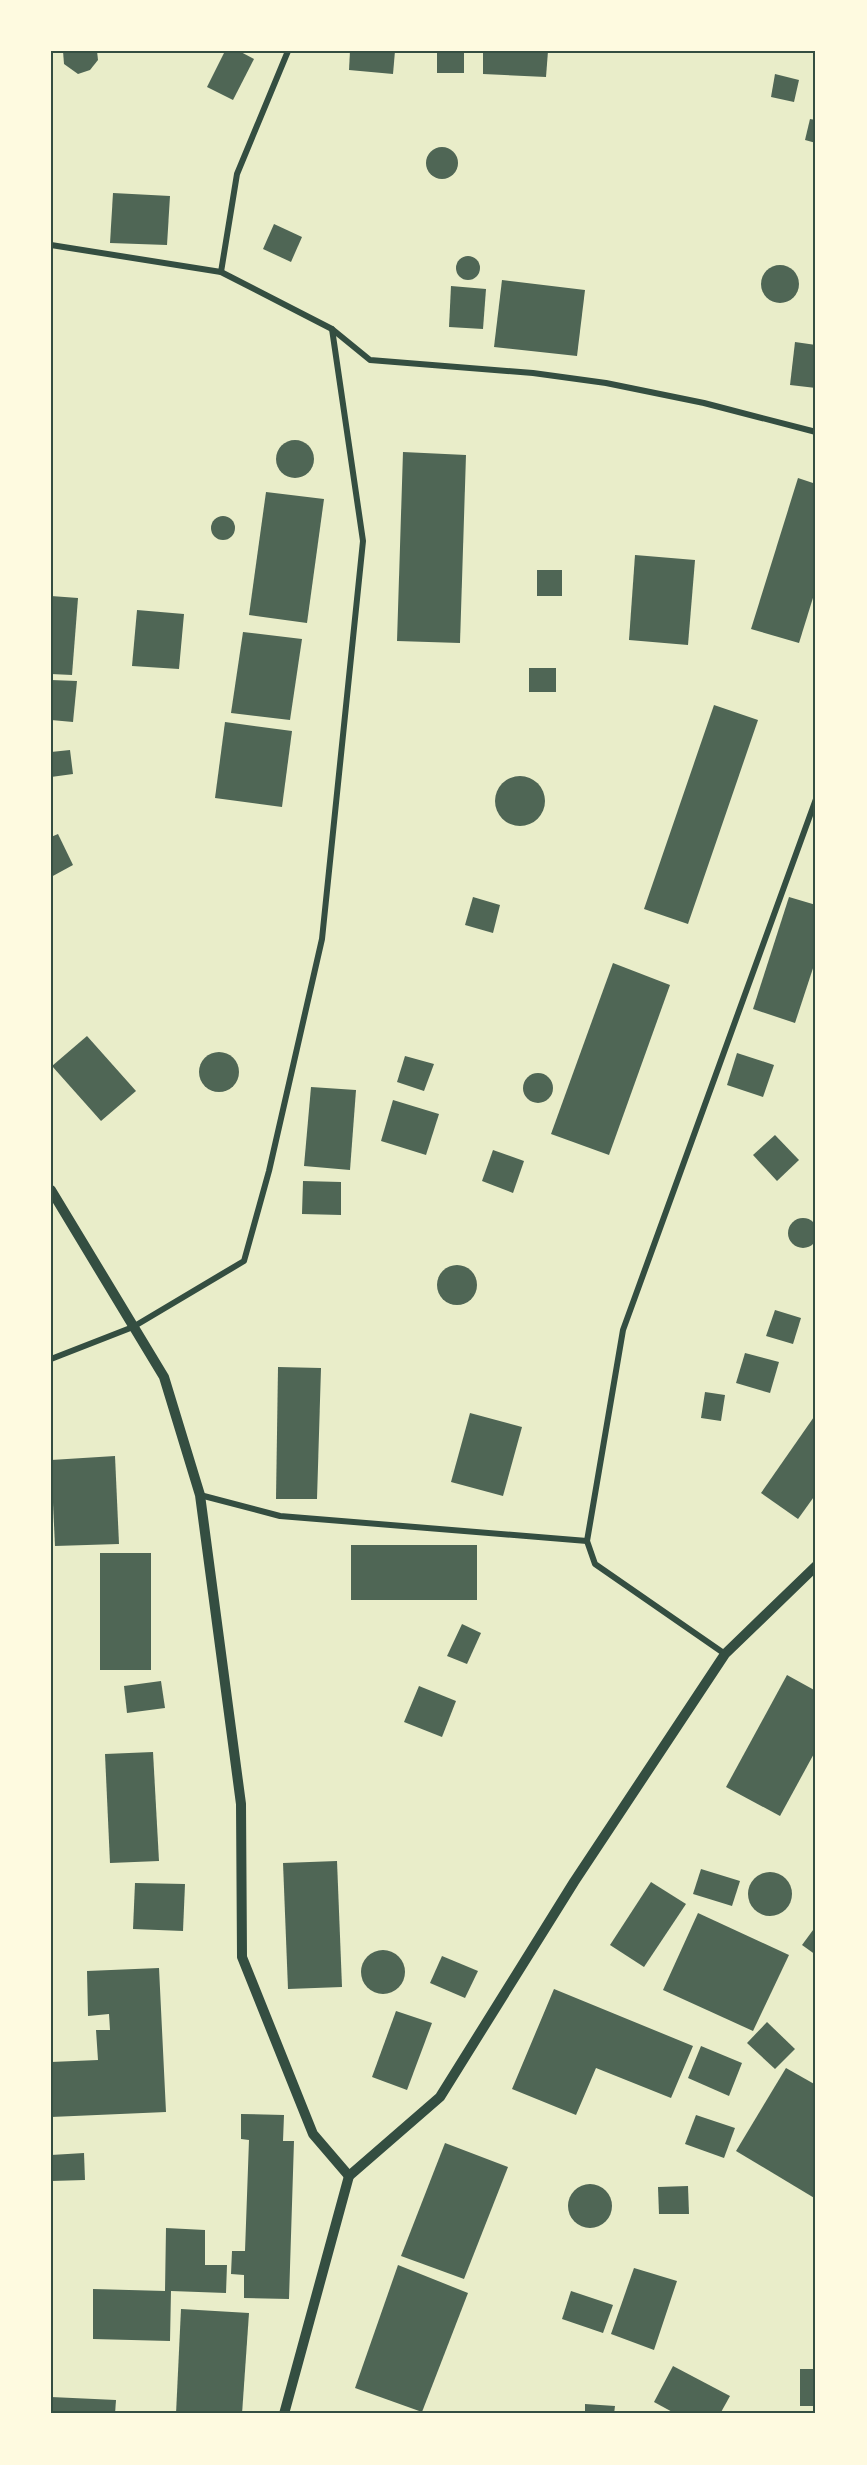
<svg xmlns="http://www.w3.org/2000/svg" width="867" height="2465" viewBox="0 0 867 2465" font-family="Barlow,sans-serif">
  <rect width="100%" height="100%" fill="#e9edc9"/>
  <g fill="#4f6655">
    <path d="M 63,51 L 97,51 L 98,60 L 90,70 L 78,74 L 64,64 Z"/>
    <path d="M 225,51 L 239,51 L 254,59 L 233,100 L 207,87 Z"/>
    <path d="M 350,51 L 395,51 L 393,74 L 349,70 Z"/>
    <rect x="437" y="51" width="27" height="22"/>
    <path d="M 483,51 L 548,51 L 546,77 L 483,74 Z"/>
    <path d="M 775,74 L 799,80 L 794,102 L 771,97 Z"/>
    <path d="M 810,119 L 816,120 L 816,143 L 805,140 Z"/>
    <circle cx="442" cy="163" r="16"/>
    <path d="M 113,193 L 170,196 L 167,245 L 110,243 Z"/>
    <path d="M 274,224 L 302,237 L 291,262 L 263,249 Z"/>
    <circle cx="468" cy="268" r="12"/>
    <circle cx="780" cy="284" r="19"/>
    <path d="M 502,280 L 585,290 L 577,356 L 494,347 Z"/>
    <path d="M 451,286 L 486,289 L 483,329 L 449,327 Z"/>
    <path d="M 795,342 L 816,345 L 816,388 L 790,385 Z"/>
    <circle cx="295" cy="459" r="19"/>
    <path d="M 403,452 L 466,455 L 460,643 L 397,641 Z"/>
    <path d="M 798,478 L 816,484 L 816,588 L 799,643 L 751,629 Z"/>
    <path d="M 266,492 L 324,499 L 307,623 L 249,615 Z"/>
    <circle cx="223" cy="528" r="12"/>
    <path d="M 635,555 L 695,560 L 688,645 L 629,640 Z"/>
    <rect x="537" y="570" width="25" height="26"/>
    <path d="M 51,596 L 78,598 L 72,675 L 51,674 Z"/>
    <path d="M 137,610 L 184,614 L 179,669 L 132,666 Z"/>
    <path d="M 243,632 L 302,639 L 290,720 L 231,713 Z"/>
    <rect x="529" y="668" width="27" height="24"/>
    <path d="M 51,680 L 77,681 L 73,722 L 51,720 Z"/>
    <path d="M 714,705 L 758,720 L 688,924 L 644,909 Z"/>
    <path d="M 225,722 L 292,731 L 282,807 L 215,798 Z"/>
    <path d="M 70,750 L 73,774 L 51,777 L 51,752 Z"/>
    <circle cx="520" cy="801" r="25"/>
    <path d="M 58,834 L 73,865 L 51,877 L 51,837 Z"/>
    <path d="M 473,897 L 500,905 L 493,933 L 465,925 Z"/>
    <path d="M 789,897 L 816,905 L 816,959 L 795,1023 L 753,1009 Z"/>
    <path d="M 613,963 L 670,985 L 609,1155 L 551,1134 Z"/>
    <path d="M 87,1036 L 136,1091 L 101,1121 L 52,1066 Z"/>
    <circle cx="219" cy="1072" r="20"/>
    <path d="M 737,1053 L 774,1065 L 763,1097 L 727,1085 Z"/>
    <path d="M 405,1056 L 434,1064 L 424,1091 L 397,1082 Z"/>
    <circle cx="538" cy="1088" r="15"/>
    <path d="M 311,1087 L 356,1090 L 350,1170 L 304,1166 Z"/>
    <path d="M 393,1100 L 439,1114 L 426,1155 L 381,1141 Z"/>
    <path d="M 775,1135 L 799,1160 L 777,1181 L 753,1155 Z"/>
    <path d="M 493,1150 L 524,1161 L 513,1193 L 482,1181 Z"/>
    <path d="M 303,1181 L 341,1182 L 341,1215 L 302,1214 Z"/>
    <circle cx="803" cy="1233" r="15"/>
    <circle cx="457" cy="1285" r="20"/>
    <path d="M 775,1310 L 801,1318 L 793,1344 L 766,1336 Z"/>
    <path d="M 745,1353 L 779,1362 L 770,1393 L 736,1383 Z"/>
    <path d="M 278,1367 L 321,1368 L 317,1499 L 276,1499 Z"/>
    <path d="M 705,1392 L 725,1395 L 721,1421 L 701,1418 Z"/>
    <path d="M 470,1413 L 522,1427 L 503,1496 L 451,1482 Z"/>
    <path d="M 816,1414 L 816,1494 L 798,1519 L 761,1493 Z"/>
    <path d="M 115,1456 L 119,1544 L 55,1546 L 51,1460 Z"/>
    <rect x="351" y="1545" width="126" height="55"/>
    <rect x="100" y="1553" width="51" height="117"/>
    <path d="M 462,1624 L 481,1633 L 467,1664 L 447,1656 Z"/>
    <path d="M 787,1675 L 816,1691 L 816,1750 L 780,1816 L 726,1787 Z"/>
    <path d="M 161,1681 L 165,1708 L 127,1713 L 124,1686 Z"/>
    <path d="M 419,1686 L 456,1701 L 442,1737 L 404,1722 Z"/>
    <path d="M 153,1752 L 159,1861 L 110,1863 L 105,1754 Z"/>
    <path d="M 337,1861 L 342,1987 L 288,1989 L 283,1863 Z"/>
    <path d="M 701,1869 L 740,1881 L 732,1906 L 693,1894 Z"/>
    <circle cx="770" cy="1894" r="22"/>
    <path d="M 651,1882 L 686,1904 L 644,1967 L 610,1945 Z"/>
    <path d="M 135,1883 L 185,1884 L 183,1931 L 133,1929 Z"/>
    <path d="M 698,1913 L 789,1955 L 753,2031 L 663,1990 Z"/>
    <path d="M 816,1926 L 816,1955 L 802,1945 Z"/>
    <circle cx="383" cy="1972" r="22"/>
    <path d="M 442,1956 L 478,1971 L 465,1998 L 430,1983 Z"/>
    <path d="M 159,1968 L 166,2112 L 51,2117 L 51,2062 L 98,2060 L 96,2030 L 110,2030 L 109,2014 L 88,2016 L 87,1971 Z"/>
    <path d="M 554,1989 L 693,2046 L 671,2098 L 596,2068 L 576,2115 L 512,2089 Z"/>
    <path d="M 396,2011 L 432,2023 L 407,2090 L 372,2077 Z"/>
    <path d="M 767,2022 L 795,2049 L 775,2069 L 747,2043 Z"/>
    <path d="M 701,2046 L 742,2063 L 729,2096 L 688,2078 Z"/>
    <path d="M 786,2068 L 816,2085 L 816,2199 L 736,2151 Z"/>
    <path d="M 241,2114 L 284,2115 L 283,2141 L 294,2141 L 289,2299 L 244,2298 L 244,2275 L 231,2274 L 232,2251 L 245,2251 L 249,2140 L 241,2139 Z"/>
    <path d="M 696,2115 L 735,2128 L 724,2158 L 685,2144 Z"/>
    <path d="M 445,2143 L 508,2167 L 464,2279 L 401,2256 Z"/>
    <path d="M 84,2153 L 85,2180 L 51,2181 L 51,2155 Z"/>
    <circle cx="590" cy="2206" r="22"/>
    <path d="M 688,2186 L 689,2214 L 659,2214 L 658,2187 Z"/>
    <path d="M 166,2228 L 205,2230 L 205,2265 L 227,2265 L 226,2293 L 171,2291 L 170,2341 L 93,2339 L 93,2289 L 165,2291 Z"/>
    <path d="M 398,2265 L 468,2293 L 422,2412 L 355,2388 Z"/>
    <path d="M 634,2268 L 677,2281 L 654,2350 L 611,2334 Z"/>
    <path d="M 571,2291 L 613,2305 L 603,2333 L 562,2319 Z"/>
    <path d="M 181,2309 L 249,2313 L 242,2414 L 176,2414 Z"/>
    <path d="M 673,2366 L 730,2396 L 720,2414 L 676,2414 L 654,2402 Z"/>
    <rect x="800" y="2369" width="16" height="37"/>
    <path d="M 51,2397 L 116,2400 L 115,2414 L 51,2414 Z"/>
    <path d="M 585,2404 L 615,2406 L 614,2414 L 585,2414 Z"/>
  </g>
  <g fill="none" stroke-linecap="round" stroke-linejoin="round">
    <g stroke="#344e41" stroke-width="6">
      <path d="M 51,245 L 221,272 L 332,329 L 370,360 L 533,373 L 606,383 L 704,403 L 816,432"/>
      <path d="M 221,272 L 237,174 L 288,51"/>
      <path d="M 51,1359 L 133,1327 L 244,1261 L 269,1171 L 322,939 L 363,541 L 332,329"/>
      <path d="M 200,1495 L 280,1516 L 587,1541"/>
      <path d="M 725,1654 L 595,1564 L 587,1541 L 623,1330 L 816,799"/>
    </g>
    <g stroke="#344e41" stroke-width="10">
      <path d="M 51,1190 L 164,1377 L 200,1495 L 241,1804 L 242,1957 L 313,2134 L 349,2176"/>
      <path d="M 284,2414 L 349,2176 L 440,2097 L 574,1882 L 725,1654 L 816,1566"/>
    </g>
  </g>
  <rect width="867" height="2465" fill="none" stroke="#fefae0" stroke-width="105"/>
  <rect x="52" y="52" width="762" height="2360" fill="none" stroke="#344e41" stroke-width="2"/>
</svg>
